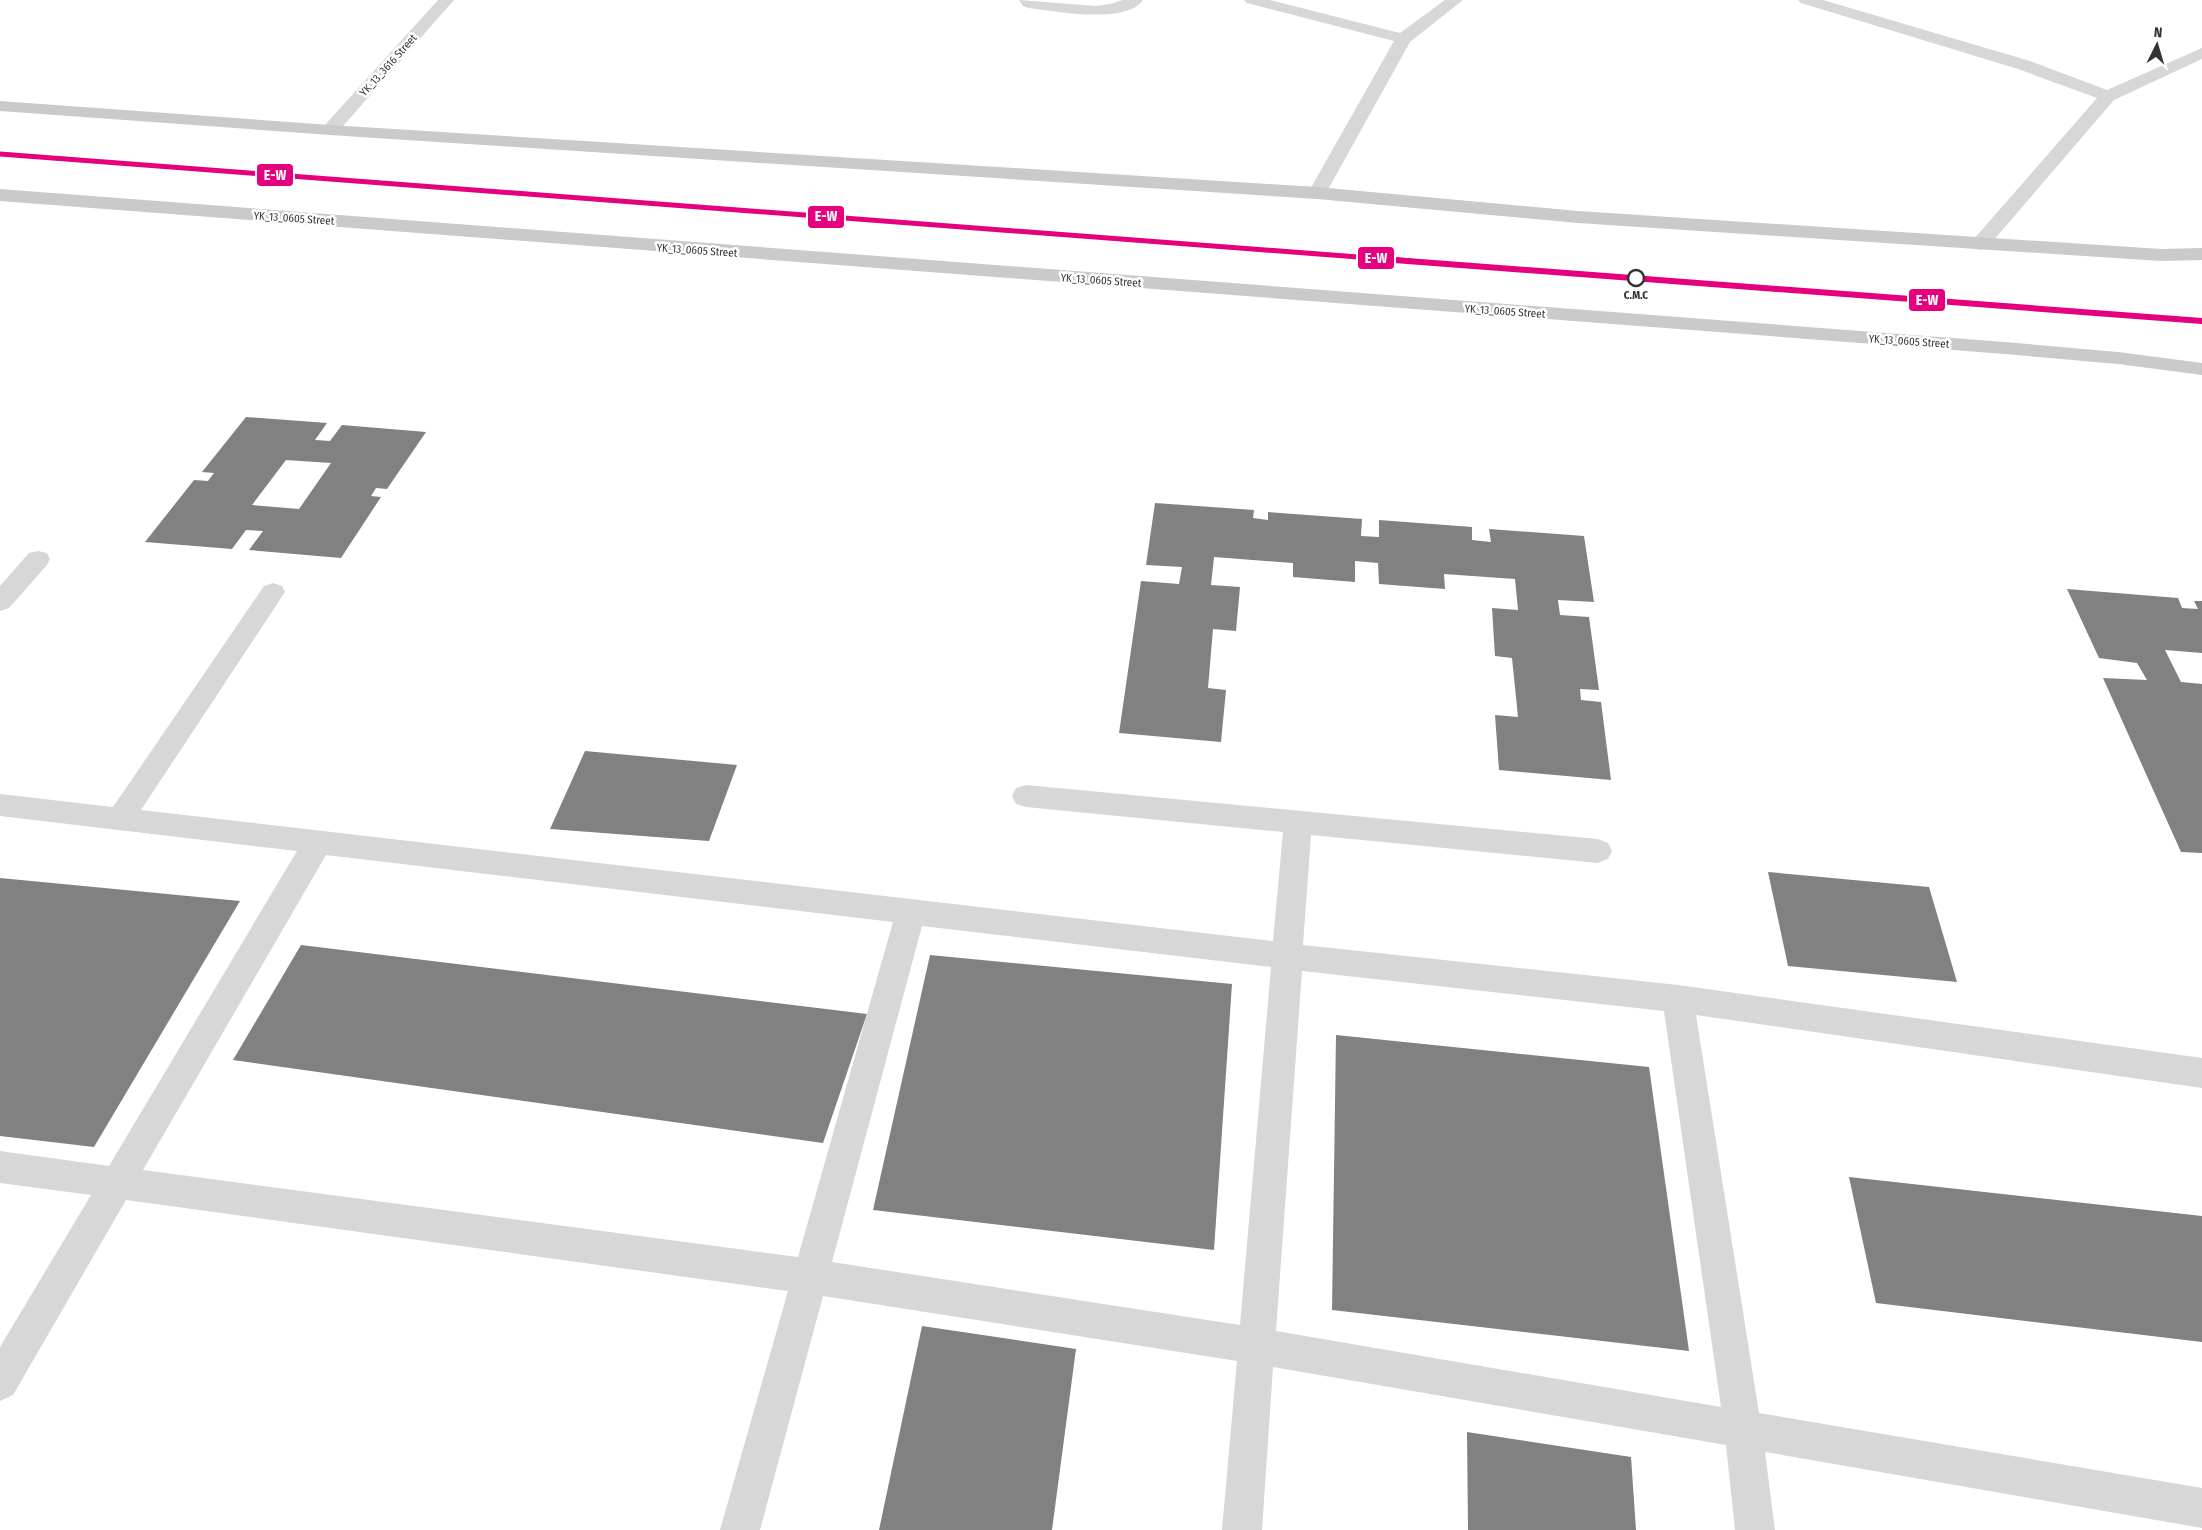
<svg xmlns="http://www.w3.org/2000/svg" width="2202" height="1530" viewBox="0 0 2202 1530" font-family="'Fira Sans Condensed',sans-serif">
  <rect width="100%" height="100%" fill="#fff"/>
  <g fill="#818181" fill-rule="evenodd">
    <path d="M 246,417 L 327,423 L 315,440 L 330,441 L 342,425 L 426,432 L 387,489 L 376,488 L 371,496 L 381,497 L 341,558 L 249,550 L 263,531 L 246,530 L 232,549 L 145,542 L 194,480 L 208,481 L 214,473 L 202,472 ZM 286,460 L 331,463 L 299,509 L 252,505 Z"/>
    <path d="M 1155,503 L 1254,510 L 1253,518 L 1268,520 L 1268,512 L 1362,519 L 1361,536 L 1379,537 L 1379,520 L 1472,527 L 1472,540 L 1491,542 L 1489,529 L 1584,536 L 1594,602 L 1558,600 L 1560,615 L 1589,617 L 1599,690 L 1580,689 L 1581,700 L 1601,702 L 1611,780 L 1499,770 L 1495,715 L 1518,717 L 1512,658 L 1495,656 L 1492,608 L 1518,610 L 1515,579 L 1444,574 L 1445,589 L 1379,584 L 1378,563 L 1355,561 L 1355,582 L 1293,577 L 1293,563 L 1214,557 L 1211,585 L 1240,587 L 1236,631 L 1213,629 L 1208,688 L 1226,690 L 1221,742 L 1119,733 L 1141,581 L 1179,584 L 1182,567 L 1146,565 Z"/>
    <path d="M 2067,589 L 2178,598 L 2182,608 L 2198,609 L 2194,601 L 2202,601 L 2202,653 L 2165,650 L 2181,682 L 2202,684 L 2202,853 L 2181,852 L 2103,678 L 2147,680 L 2137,663 L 2099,658 Z"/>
    <path d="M 585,751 L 737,765 L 709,841 L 550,829 Z"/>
    <path d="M 1768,872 L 1929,887 L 1957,982 L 1788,966 Z"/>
    <path d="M 0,878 L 240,901 L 94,1147 L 0,1136 Z"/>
    <path d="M 301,945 L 867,1014 L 823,1143 L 233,1060 Z"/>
    <path d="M 930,955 L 1232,984 L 1214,1250 L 873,1210 Z"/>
    <path d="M 1336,1035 L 1649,1067 L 1689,1351 L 1332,1310 Z"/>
    <path d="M 1849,1177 L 2202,1216 L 2202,1342 L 1876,1303 Z"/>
    <path d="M 922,1326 L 1076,1349 L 1052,1530 L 879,1530 Z"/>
    <path d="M 1467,1432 L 1631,1457 L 1636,1530 L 1468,1530 Z"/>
  </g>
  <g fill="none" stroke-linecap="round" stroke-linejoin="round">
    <g fill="#d7d7d7" fill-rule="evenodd">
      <path d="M 438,0 L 454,0 L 336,134 L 324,134 L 321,130 L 324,126 Z"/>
      <path d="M 1019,0 L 1096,6 L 1110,4 L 1123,0 L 1143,0 C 1126,25 1054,11 1028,8 L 1023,6 Z"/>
      <path d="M 1244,0 L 1270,0 L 1400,33 L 1445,0 L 1463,0 L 1410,42 L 1326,193 L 1324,197 L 1317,199 L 1310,197 L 1308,193 L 1394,41 L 1247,3 Z"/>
      <path d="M 1798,0 L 1823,0 L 2030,61 L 2107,90 L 2202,48 L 2202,59 L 2114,100 L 1987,248 L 1980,250 L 1973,248 L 1970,244 L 1973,240 L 2097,98 L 2018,69 L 1801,3 Z"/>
      <path d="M 38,551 L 47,553 L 50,559 L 47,565 L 9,608 L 0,611 L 0,586 L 29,553 Z"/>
      <path d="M 273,583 L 282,586 L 285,592 L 141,810 L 1273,941 L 1283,832 L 1026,807 L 1016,804 L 1012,796 L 1016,788 L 1026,785 L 1598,839 L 1608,843 L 1612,851 L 1608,859 L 1598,863 L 1311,835 L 1303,945 L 1678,985 L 2202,1058 L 2202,1088 L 1696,1015 L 1759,1413 L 2202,1488 L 2202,1528 L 1765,1452 L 1775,1530 L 1735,1530 L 1726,1445 L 1273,1367 L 1262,1530 L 1222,1530 L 1237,1361 L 823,1296 L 760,1530 L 720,1530 L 788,1291 L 126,1200 L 13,1395 L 0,1401 L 0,1347 L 91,1195 L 0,1183 L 0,1151 L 109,1166 L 297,851 L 0,816 L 0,794 L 113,807 L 264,586 ZM 326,855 L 893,922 L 798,1257 L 143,1170 ZM 922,926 L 1271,967 L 1240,1325 L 832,1262 ZM 1302,971 L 1664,1011 L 1721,1407 L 1276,1331 Z"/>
    </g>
    <g fill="#cacaca" fill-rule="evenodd">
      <path d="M 0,101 L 330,125 L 1317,187 L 1578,211 L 2161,249 L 2202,248 L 2202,260 L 2161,261 L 1578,223 L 1317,199 L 330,135 L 0,111 Z"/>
      <path d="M 0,189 L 2005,342 L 2118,352 L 2202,363 L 2202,375 L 2118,364 L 2005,354 L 0,201 Z"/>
    </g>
    <defs>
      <path id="rail-1-far1" d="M 0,154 L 1411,261"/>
      <path id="rail-1" d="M 1394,260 L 2202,321"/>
    </defs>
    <use href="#rail-1-far1" stroke="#fff" stroke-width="8"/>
    <use href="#rail-1" stroke="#fff" stroke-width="9"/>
    <use href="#rail-1-far1" stroke="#e5007d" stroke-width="5"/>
    <use href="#rail-1" stroke="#e5007d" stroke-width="6"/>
  </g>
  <circle fill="#fff" stroke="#333" stroke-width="2.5" cx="1636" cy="278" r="8"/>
  <g text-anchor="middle" stroke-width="5" stroke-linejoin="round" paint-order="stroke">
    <g font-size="11" fill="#333" stroke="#fff">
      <text transform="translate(388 65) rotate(-48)" y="4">YK_13_3616 Street</text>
      <text transform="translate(294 218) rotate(4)" y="4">YK_13_0605 Street</text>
      <text transform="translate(697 250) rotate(4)" y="4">YK_13_0605 Street</text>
      <text transform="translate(1101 280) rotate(4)" y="4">YK_13_0605 Street</text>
      <text transform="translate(1505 311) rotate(4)" y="4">YK_13_0605 Street</text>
      <text transform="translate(1909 341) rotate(4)" y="4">YK_13_0605 Street</text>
    </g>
    <g font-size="11" font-weight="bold" fill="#333" stroke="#fff">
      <text x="1636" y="299">C.M.C</text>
    </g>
  </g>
  <g stroke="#fff" stroke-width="2">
    <rect x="256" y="163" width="38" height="24" rx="5" fill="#e5007d"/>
    <rect x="807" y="205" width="38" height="24" rx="5" fill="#e5007d"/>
    <rect x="1357" y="246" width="38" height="24" rx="5" fill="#e5007d"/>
    <rect x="1908" y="288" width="38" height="24" rx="5" fill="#e5007d"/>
  </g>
  <g font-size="14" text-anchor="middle" font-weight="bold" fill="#fff">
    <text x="275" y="180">E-W</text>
    <text x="826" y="221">E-W</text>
    <text x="1376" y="263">E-W</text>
    <text x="1927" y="305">E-W</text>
  </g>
  <g transform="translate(2157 45) rotate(5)" stroke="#ffffff" stroke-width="4" paint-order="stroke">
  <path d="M0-4L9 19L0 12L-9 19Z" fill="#333333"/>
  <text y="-8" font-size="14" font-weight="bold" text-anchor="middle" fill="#333333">N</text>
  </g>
</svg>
